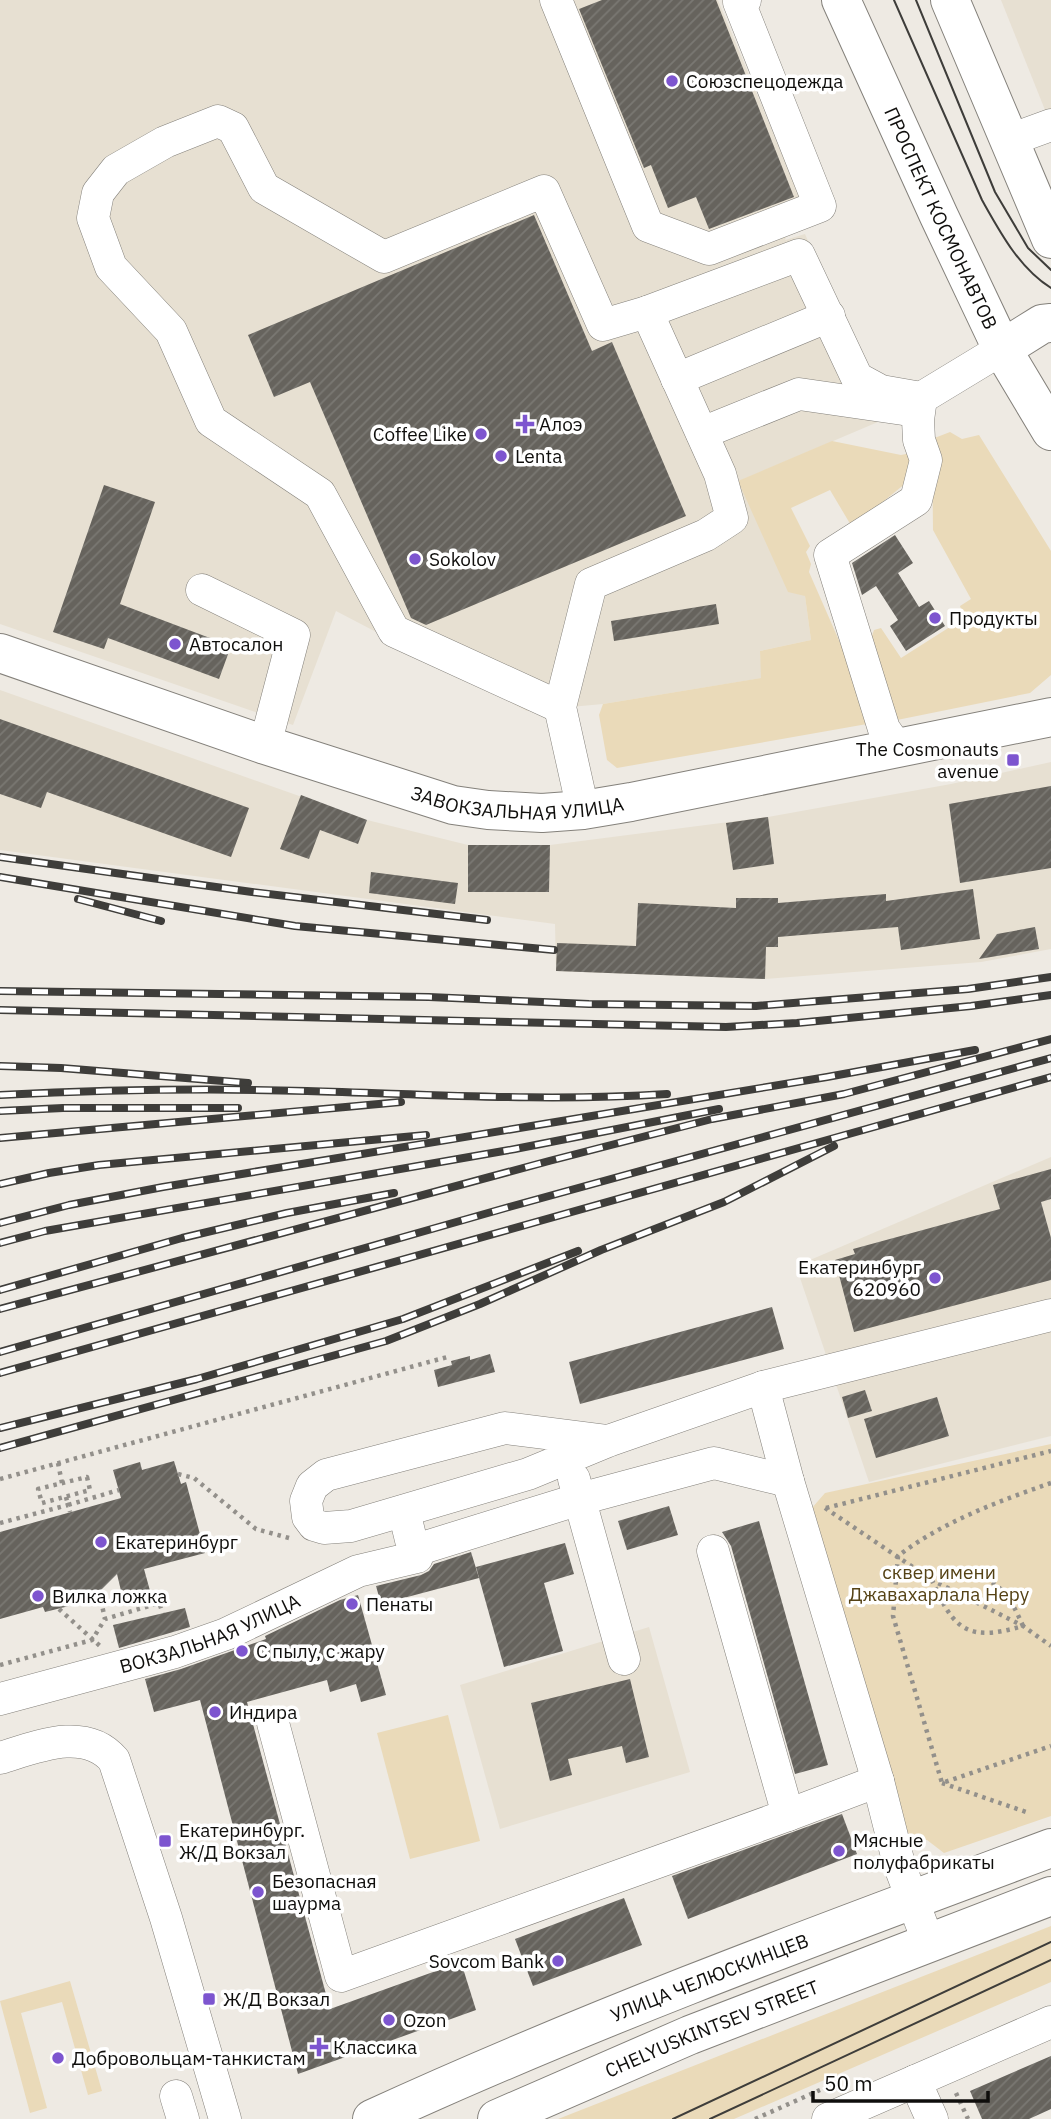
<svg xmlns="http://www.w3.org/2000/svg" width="1051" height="2119" viewBox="0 0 1051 2119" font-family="'IBM Plex Sans',sans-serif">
  <defs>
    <pattern id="building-hatch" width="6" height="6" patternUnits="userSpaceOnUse" patternTransform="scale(1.75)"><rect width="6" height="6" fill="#66635d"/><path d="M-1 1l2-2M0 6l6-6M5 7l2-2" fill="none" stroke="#7a7873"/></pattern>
  </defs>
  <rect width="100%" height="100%" fill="#eeeae3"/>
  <g fill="#e7e0d2">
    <path d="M 0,0 L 718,0 L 800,198 L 785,240 L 805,234 L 885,419 L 739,481 L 805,596 L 811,640 L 760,651 L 762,678 L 603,704 L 527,711 L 336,611 L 293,725 L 0,624 Z"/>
    <path d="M 1001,0 L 1051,0 L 1051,125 Z"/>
    <path d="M 0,690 L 367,820 L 468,845 L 550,845 L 768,817 L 951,784 L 1051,762 L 1051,949 L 981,962 L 765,979 L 556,971 L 555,924 L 0,850 Z"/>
    <path d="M 1051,1157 L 1051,1436 L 869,1482 L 796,1266 Z"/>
    <path d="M 649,1627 L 690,1772 L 500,1829 L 460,1685 Z"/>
  </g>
  <g fill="#eadab9">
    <path d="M 950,432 L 962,439 L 979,435 L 1051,551 L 1051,675 L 1030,693 L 897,720 L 869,644 L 874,630 L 881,628 L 901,658 L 964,618 L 960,606 L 971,599 L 933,530 L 932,439 Z"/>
    <path d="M 832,441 L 901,455 L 916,452 L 906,483 L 852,527 L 830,490 L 791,508 L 810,546 L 806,552 L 811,564 L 809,572 L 855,677 L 867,724 L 617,768 L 607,760 L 599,715 L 603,704 L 761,678 L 760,651 L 811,640 L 805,596 L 788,592 L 738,481 Z"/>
    <path d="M 1051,1444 L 1051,1816 L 944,1853 L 927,1840 L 899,1840 L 805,1516 L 825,1493 Z"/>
    <path d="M 448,1715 L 480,1841 L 410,1859 L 377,1733 Z"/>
    <path d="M 1051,1926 L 1051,1982 L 734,2119 L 558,2119 Z"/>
    <path d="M 70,1981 L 102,2091 L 88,2095 L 62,2002 L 21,2013 L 47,2108 L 30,2113 L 0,2001 Z"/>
  </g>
  <g fill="url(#building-hatch)">
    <path d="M 602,0 L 716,0 L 794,197 L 709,229 L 696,197 L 668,208 L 651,165 L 644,168 L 579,9 Z"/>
    <path d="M 534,215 L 592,351 L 612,342 L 686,516 L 426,625 L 411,618 L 310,382 L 274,397 L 248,335 Z"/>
    <path d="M 104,485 L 155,502 L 120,604 L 231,646 L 219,679 L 108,638 L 104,649 L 53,632 Z"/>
    <path d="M 895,535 L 913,563 L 898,573 L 919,607 L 929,601 L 945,626 L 906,651 L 890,626 L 898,620 L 876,586 L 862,595 L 852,563 Z"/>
    <path d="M 716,604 L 719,624 L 614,641 L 611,621 Z"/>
    <path d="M 0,719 L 249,808 L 231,857 L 47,792 L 41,808 L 0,794 Z"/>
    <path d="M 1051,786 L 1051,868 L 960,883 L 949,804 Z"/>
    <path d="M 301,795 L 367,820 L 358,844 L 320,830 L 309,859 L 280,849 Z"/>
    <path d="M 768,817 L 774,864 L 733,870 L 726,823 Z"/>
    <path d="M 468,845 L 550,845 L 549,892 L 468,892 Z"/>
    <path d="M 371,872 L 458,883 L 455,904 L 369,893 Z"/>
    <path d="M 973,889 L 980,939 L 901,950 L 898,927 L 778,937 L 778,947 L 766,947 L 765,979 L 556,971 L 557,943 L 636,946 L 638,903 L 736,908 L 736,898 L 778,898 L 778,903 L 886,894 L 886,901 Z"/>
    <path d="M 1035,927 L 1039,949 L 979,959 L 997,934 Z"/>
    <path d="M 1051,1169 L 1051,1199 L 1041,1202 L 1051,1238 L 1051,1280 L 854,1332 L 835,1260 L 855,1254 L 853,1249 L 1000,1209 L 993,1185 Z"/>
    <path d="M 772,1307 L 784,1349 L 580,1404 L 569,1362 Z"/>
    <path d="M 490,1354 L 495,1372 L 438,1387 L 434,1370 L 452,1365 L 451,1361 L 470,1356 L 470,1360 Z"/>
    <path d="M 865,1390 L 872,1411 L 848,1418 L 842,1397 Z"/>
    <path d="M 937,1397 L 949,1436 L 876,1458 L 864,1419 Z"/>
    <path d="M 174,1461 L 181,1484 L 186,1482 L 205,1553 L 144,1569 L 152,1598 L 122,1595 L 117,1574 L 99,1592 L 90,1591 L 71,1597 L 73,1605 L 45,1612 L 43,1607 L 0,1619 L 0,1532 L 121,1498 L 113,1470 L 140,1462 L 142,1470 Z"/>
    <path d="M 669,1506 L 678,1535 L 627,1550 L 618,1521 Z"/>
    <path d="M 759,1521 L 828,1765 L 795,1774 L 731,1546 L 722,1532 Z"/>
    <path d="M 565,1543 L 574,1574 L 544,1583 L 563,1651 L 504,1667 L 476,1567 Z"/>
    <path d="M 471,1552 L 479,1578 L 381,1604 L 376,1586 L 421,1575 L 429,1571 L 434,1564 Z"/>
    <path d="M 358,1595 L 386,1695 L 361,1702 L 356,1684 L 330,1692 L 327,1680 L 247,1702 L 330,2009 L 461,1962 L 476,2010 L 298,2074 L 200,1700 L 154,1712 L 145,1679 L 181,1669 L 266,1639 L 265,1636 L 340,1600 Z"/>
    <path d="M 185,1608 L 190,1627 L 119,1648 L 113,1625 Z"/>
    <path d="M 630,1679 L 649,1757 L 626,1763 L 622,1746 L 568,1759 L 572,1775 L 550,1781 L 531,1703 Z"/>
    <path d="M 842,1814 L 857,1854 L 688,1919 L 672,1876 Z"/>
    <path d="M 624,1898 L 642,1945 L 533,1986 L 515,1939 Z"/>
    <path d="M 1051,2056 L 1051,2109 L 1029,2119 L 982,2119 L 970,2091 Z"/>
  </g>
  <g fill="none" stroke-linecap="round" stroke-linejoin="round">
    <defs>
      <g id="minor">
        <path d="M 556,0 L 648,226 L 709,249 L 820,206 L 739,2 L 745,0"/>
        <path d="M 1010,140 L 1051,125"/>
        <path d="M 677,379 L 829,316"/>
        <path d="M 702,433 L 799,394 L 903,409 L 1002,349"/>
        <path d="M 202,590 L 294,635 L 265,745"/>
        <path d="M 560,707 L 394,631 L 320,494 L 211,421 L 171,331 L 111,267 L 93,218 L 98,193 L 116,170 L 165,142 L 218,121 L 233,128 L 264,188 L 384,257 L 544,191 L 603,325 L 647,312 L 799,255 L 857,378 L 881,391 L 921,398"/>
        <path d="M 898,749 L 884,729 L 830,555 L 916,500 L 926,460 L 919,440 L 918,420 L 921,398"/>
        <path d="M 583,810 L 560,707 L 591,584 L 706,535 L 732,518 L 720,474 L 647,312"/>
        <path d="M 763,1387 L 788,1481 L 878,1781 L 899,1864 L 929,1944"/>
        <path d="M 608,1441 L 505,1428 L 326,1475 L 312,1486 L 306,1501 L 308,1517 L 314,1525 L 324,1528 L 351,1526 L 528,1474 L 608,1441 L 763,1387 L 1051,1315"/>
        <path d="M 574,1479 L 624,1659"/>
        <path d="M 404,1511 L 411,1540 L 419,1549 L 580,1499 L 714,1463 L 788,1481"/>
        <path id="s1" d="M 0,1699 L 175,1652 L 226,1634 L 358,1571 L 417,1557"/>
        <path d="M 273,1723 L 341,1976 L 788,1815 L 713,1551"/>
        <path d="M 0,1758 C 36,1747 85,1726 114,1760 L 166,1918 L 225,2119"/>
        <path d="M 788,1815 L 878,1781"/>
        <path d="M 915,2081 L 932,2119"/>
        <path d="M 176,2096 L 183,2119"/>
        <path d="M 828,2119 L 1051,2022"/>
      </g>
      <g id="major">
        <path id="s2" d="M 841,0 L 939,216 L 1002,349 L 1051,431"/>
        <path d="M 950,0 L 1051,239"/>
        <path d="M 1002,349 L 1042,324 L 1051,323"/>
        <path id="s3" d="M 0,653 L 265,745 L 453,805 L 488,810 L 542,813 L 583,810 L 631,802 L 1051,717"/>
        <path id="s4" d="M 372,2119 C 594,2017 823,1933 1051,1848"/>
        <path id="s5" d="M 497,2119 L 690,2035 L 1051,1896"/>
      </g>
    </defs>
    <use href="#minor" stroke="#84817b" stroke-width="33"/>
    <use href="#major" stroke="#84817b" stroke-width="40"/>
    <g stroke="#93908b" stroke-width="4.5" stroke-dasharray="3.5 5" stroke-linecap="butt">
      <path d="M 58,1463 L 62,1483"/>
      <path d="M 178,1474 L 194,1478 L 256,1529 L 289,1538"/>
      <path d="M 87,1477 L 90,1490 L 42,1503 L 38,1489 Z"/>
      <path d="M 0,1479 L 451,1356"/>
      <path d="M 1051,1483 C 999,1501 942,1522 898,1556 L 893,1616 L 942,1783 L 1051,1746"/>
      <path d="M 66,1497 L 68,1505 L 119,1490"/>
      <path d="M 825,1508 L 932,1580 L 1023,1626 L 1051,1646"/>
      <path d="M 826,1508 L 1051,1451"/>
      <path d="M 0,1523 L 68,1505 L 70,1512"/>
      <path d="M 968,1574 C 1001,1580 1010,1597 1023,1626 C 968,1642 954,1631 932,1580 L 949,1575 Z"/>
      <path d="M 99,1592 L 105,1619"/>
      <path d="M 59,1609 L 100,1646"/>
      <path d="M 0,1665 L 92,1640 L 105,1619 L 159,1603 L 163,1613"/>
      <path d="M 942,1783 L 1026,1812"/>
      <path d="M 956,2093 L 968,2119"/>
      <path d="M 755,2119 L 820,2090"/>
    </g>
    <use href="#minor" stroke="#fff" stroke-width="32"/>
    <use href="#major" stroke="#fff" stroke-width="38"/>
    <g stroke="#3e3d3a" stroke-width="2">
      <path d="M 894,0 L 982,200 C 1000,232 1019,268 1051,288"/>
      <path d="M 916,0 L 995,192 L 1028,248 L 1051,270"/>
      <path d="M 673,2119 L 1051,1942"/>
      <path d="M 710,2119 L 1051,1960"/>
    </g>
    <defs>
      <g id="rail">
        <path d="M 0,857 L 252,892 L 487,920"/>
        <path d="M 0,877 L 295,926 L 554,950"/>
        <path d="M 78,899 L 161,921"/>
        <path d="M 0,991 L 429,997 L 589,1004 L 756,1006 L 968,989 L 1051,977"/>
        <path d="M 0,1010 L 726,1027 L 797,1023 L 971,1006 L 1051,995"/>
        <path d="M 0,1066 L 61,1068 L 248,1083"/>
        <path d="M 0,1095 C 102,1090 205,1088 307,1091 C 426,1094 547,1102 667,1094"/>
        <path d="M 0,1111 L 63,1108 L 238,1108"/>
        <path d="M 0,1138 L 401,1102"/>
        <path d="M 0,1184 L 49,1173 L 99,1165 L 426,1135"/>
        <path d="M 0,1223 L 69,1205 L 163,1187 L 827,1077 L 975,1050"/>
        <path d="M 0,1243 L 45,1231 L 515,1149 L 719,1109"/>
        <path d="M 0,1290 L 182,1238 L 287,1213 L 394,1193"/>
        <path d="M 0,1309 L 549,1161 L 712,1119 L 844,1094 L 1051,1039"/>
        <path d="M 0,1352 L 509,1207 L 1051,1058"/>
        <path d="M 0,1373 L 1051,1077"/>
        <path d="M 0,1428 L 197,1379 L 403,1319 L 578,1251"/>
        <path d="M 0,1448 L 386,1341 L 480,1304 L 601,1250 L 724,1202 L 834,1146"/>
      </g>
    </defs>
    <use href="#rail" stroke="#3e3d3a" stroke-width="8"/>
    <use href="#rail" stroke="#fff" stroke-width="5" stroke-dasharray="16" stroke-linecap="butt"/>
  </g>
  <g fill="#7d55cf" stroke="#fff" stroke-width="2.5">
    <circle cx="672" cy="81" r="7"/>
    <path d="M521.5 413.5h7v7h7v7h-7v7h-7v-7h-7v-7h7z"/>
    <circle cx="481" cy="434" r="7"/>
    <circle cx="501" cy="456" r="7"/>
    <circle cx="415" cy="559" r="7"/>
    <circle cx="935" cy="618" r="7"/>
    <circle cx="175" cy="644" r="7"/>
    <rect x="1006" y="753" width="14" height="14" rx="3.5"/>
    <circle cx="935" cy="1278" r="7"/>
    <circle cx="101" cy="1542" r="7"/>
    <circle cx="38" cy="1596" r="7"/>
    <circle cx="352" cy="1604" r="7"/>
    <circle cx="242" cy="1651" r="7"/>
    <circle cx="215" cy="1712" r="7"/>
    <rect x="158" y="1834" width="14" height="14" rx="3.5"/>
    <circle cx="839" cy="1851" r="7"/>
    <circle cx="258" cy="1892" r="7"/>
    <circle cx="558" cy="1961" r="7"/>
    <rect x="202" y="1992" width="14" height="14" rx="3.5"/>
    <circle cx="389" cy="2020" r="7"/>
    <path d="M315.5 2036.5h7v7h7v7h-7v7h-7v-7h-7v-7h7z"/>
    <circle cx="58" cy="2058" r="7"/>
  </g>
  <g text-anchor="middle" stroke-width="7" stroke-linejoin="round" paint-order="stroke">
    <g font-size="19" fill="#0f0e0c" stroke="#fff" text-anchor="start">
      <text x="686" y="88">Союзспецодежда</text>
      <text x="539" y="431">Алоэ</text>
      <text x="467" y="441" text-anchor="end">Coffee Like</text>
      <text x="515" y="463">Lenta</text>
      <text x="429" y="566">Sokolov</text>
      <text x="949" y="625">Продукты</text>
      <text x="189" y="651">Автосалон</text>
      <text x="999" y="756" text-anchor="end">The Cosmonauts<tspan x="999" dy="22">avenue</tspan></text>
      <text x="921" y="1274" text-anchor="end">Екатеринбург<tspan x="921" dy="22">620960</tspan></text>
      <text x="115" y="1549">Екатеринбург</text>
      <text x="52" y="1603">Вилка ложка</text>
      <text x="366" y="1611">Пенаты</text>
      <text x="256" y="1658">С пылу, с жару</text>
      <text x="229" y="1719">Индира</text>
      <text x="179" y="1837">Екатеринбург.<tspan x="179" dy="22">Ж/Д Вокзал</tspan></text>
      <text x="853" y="1847">Мясные<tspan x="853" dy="22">полуфабрикаты</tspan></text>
      <text x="272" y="1888">Безопасная<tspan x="272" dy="22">шаурма</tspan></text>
      <text x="544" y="1968" text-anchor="end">Sovcom Bank</text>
      <text x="223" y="2006">Ж/Д Вокзал</text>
      <text x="403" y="2027">Ozon</text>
      <text x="333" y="2054">Классика</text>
      <text x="72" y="2065">Добровольцам-танкистам</text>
    </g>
    <g font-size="19" fill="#0f0e0c" stroke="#fff">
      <text dy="7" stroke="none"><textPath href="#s2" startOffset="240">ПРОСПЕКТ КОСМОНАВТОВ</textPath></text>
      <text dy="7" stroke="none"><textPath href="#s3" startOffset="542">ЗАВОКЗАЛЬНАЯ УЛИЦА</textPath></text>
      <text dy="7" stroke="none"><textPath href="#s1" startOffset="220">ВОКЗАЛЬНАЯ УЛИЦА</textPath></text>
      <text dy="7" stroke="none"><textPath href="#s4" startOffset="366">УЛИЦА ЧЕЛЮСКИНЦЕВ</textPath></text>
      <text dy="7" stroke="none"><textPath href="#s5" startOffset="233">CHELYUSKINTSEV STREET</textPath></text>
    </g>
    <g font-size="19" fill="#554215" stroke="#fff">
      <text x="939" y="1579">сквер имени<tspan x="939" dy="22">Джавахарлала Неру</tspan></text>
    </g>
  </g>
  <path d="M813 2091v10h175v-10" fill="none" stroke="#0f0e0c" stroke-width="3.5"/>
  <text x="824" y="2091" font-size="21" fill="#0f0e0c" stroke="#ffffff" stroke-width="5" paint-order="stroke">50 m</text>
</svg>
